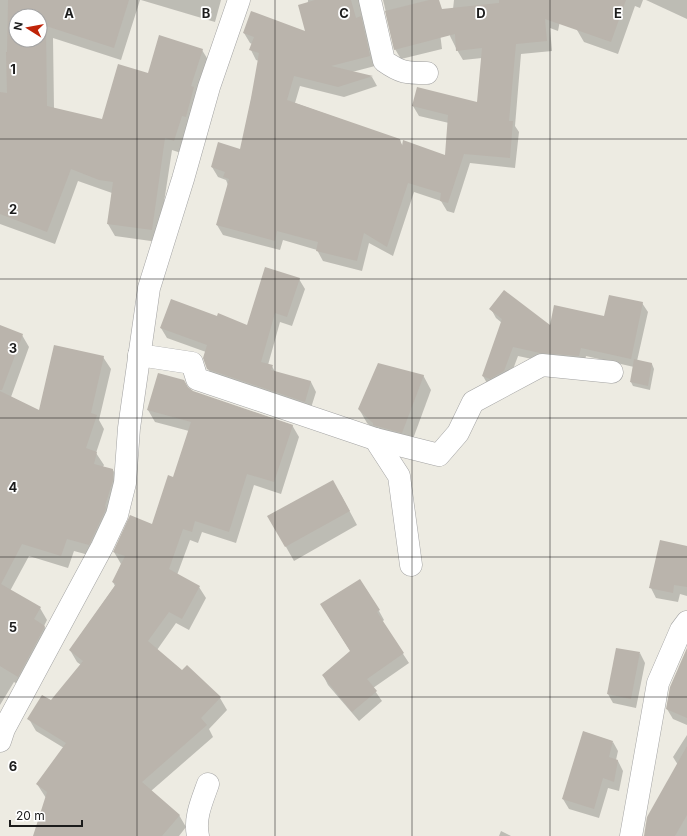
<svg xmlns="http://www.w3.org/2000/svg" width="687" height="836" viewBox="0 0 687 836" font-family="Inter,sans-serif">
  <rect width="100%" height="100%" fill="#edebe2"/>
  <g fill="#0003" fill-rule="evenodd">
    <path d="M 0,0 L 140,0 L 121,60 L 53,38 L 54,109 L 103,120 L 148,74 L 202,50 L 210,63 L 181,153 L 172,150 L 158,242 L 115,236 L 108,224 L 112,193 L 78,181 L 55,244 L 0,224 ZM 16,16 L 40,16 L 40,40 L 16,40 Z"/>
    <path d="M 141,0 L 221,0 L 215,22 Z"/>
    <path d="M 308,0 L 369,0 L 375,66 L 352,72 L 372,77 L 377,86 L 344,97 L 300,86 L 295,103 L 399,140 L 403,146 L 446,156 L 449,123 L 419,116 L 413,106 L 478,103 L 482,58 L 463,60 L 457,50 L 450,36 L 454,0 L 564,0 L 558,31 L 550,28 L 552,51 L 521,54 L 515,126 L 519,132 L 515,168 L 470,163 L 454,213 L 447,211 L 441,201 L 414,192 L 393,256 L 369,243 L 362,271 L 323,261 L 317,250 L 283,240 L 280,250 L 223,235 L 217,225 L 228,185 L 226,180 L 218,177 L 212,167 L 241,150 L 259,61 L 256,60 L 251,50 L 252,44 L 250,43 L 244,33 L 306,32 Z"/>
    <path d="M 383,0 L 436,0 L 442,49 L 401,59 L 395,49 Z"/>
    <path d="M 586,0 L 643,0 L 640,8 L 635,6 L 618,54 L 584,42 L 577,30 Z"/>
    <path d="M 646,0 L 687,0 L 687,19 Z"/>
    <path d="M 299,279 L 305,289 L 292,326 L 280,322 L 268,365 L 272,366 L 275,372 L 311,382 L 316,392 L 310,411 L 214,379 L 208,369 L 206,352 L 167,338 L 161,328 L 218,317 L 247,326 Z"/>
    <path d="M 642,303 L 648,312 L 637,361 L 652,364 L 654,369 L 650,390 L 633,386 L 631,382 L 634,367 L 586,356 L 584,365 L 546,362 L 518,356 L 509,380 L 488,385 L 483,376 L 502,323 L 496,318 L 491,309 L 550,327 L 605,317 Z"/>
    <path d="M 0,327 L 22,335 L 29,347 L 11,397 L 39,411 L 103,357 L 111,369 L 99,420 L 104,429 L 96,453 L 104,465 L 103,467 L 113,470 L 120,483 L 96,557 L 74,551 L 68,568 L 29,556 L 10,591 L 40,608 L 47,620 L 44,626 L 52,639 L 25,689 L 14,682 L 0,705 Z"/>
    <path d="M 423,375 L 431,390 L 410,447 L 379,434 L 367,423 L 359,409 Z"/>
    <path d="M 188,389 L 193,392 L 292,425 L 299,437 L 281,494 L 254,485 L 236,543 L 202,532 L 198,543 L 190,540 L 177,575 L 199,587 L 206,598 L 189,630 L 176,623 L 157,650 L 182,672 L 187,666 L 220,698 L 227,710 L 209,729 L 213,737 L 151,791 L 179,815 L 186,827 L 179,836 L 34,836 L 46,798 L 37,784 L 64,748 L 36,731 L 29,719 L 52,702 L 81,665 L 77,662 L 70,650 L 115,586 L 113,582 L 121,564 L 114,552 L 153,525 L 174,478 L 189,431 L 155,422 L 148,410 Z"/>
    <path d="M 341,495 L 357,525 L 294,561 L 269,517 Z"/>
    <path d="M 687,547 L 687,596 L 680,594 L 678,602 L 656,598 L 651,588 Z"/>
    <path d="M 379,611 L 384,620 L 382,622 L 409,663 L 373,688 L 382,701 L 359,721 L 328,685 L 323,675 L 351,652 L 327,614 Z"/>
    <path d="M 640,653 L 645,663 L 636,708 L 613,703 L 608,694 Z"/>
    <path d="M 687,662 L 687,725 L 673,719 L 667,709 Z"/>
    <path d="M 687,735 L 687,836 L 646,836 L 678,765 L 673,757 Z"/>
    <path d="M 613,742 L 618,751 L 616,760 L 618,761 L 623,771 L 619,791 L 608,788 L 599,818 L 569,809 L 563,799 Z"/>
    <path d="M 501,831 L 511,836 L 499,836 Z"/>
  </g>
  <g fill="#bab4ac" fill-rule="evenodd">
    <path d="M 8,0 L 129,0 L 114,48 L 46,26 L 47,106 L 102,119 L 118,64 L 148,73 L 159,35 L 203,49 L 191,86 L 194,87 L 186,117 L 182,116 L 174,141 L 165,138 L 152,230 L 107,224 L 113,182 L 99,180 L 71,169 L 47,232 L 0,214 L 0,92 L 7,93 L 6,52 L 7,52 ZM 16,16 L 40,16 L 40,40 L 16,40 Z"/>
    <path d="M 315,0 L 351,0 L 356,18 L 361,16 L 370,56 L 331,66 L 373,76 L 338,87 L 294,76 L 287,100 L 400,139 L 402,146 L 403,140 L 445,155 L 448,115 L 412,106 L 417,87 L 477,102 L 482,48 L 456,51 L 455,34 L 394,50 L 385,11 L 429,0 L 439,0 L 442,9 L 499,3 L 499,0 L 626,0 L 611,42 L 545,19 L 547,41 L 516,44 L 509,121 L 513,121 L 510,158 L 464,154 L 448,203 L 440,201 L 441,193 L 408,183 L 387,247 L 364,233 L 357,261 L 316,251 L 318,242 L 277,231 L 275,241 L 216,225 L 229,179 L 223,177 L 225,172 L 211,167 L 218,142 L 240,149 L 251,98 L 259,53 L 249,50 L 254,37 L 243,33 L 251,11 L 305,31 L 298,5 Z"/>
    <path d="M 265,267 L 300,278 L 287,317 L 275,313 L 261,362 L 273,365 L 271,370 L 311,381 L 305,402 L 207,369 L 203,358 L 207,345 L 160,328 L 171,299 L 217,316 L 218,313 L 247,325 Z"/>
    <path d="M 504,290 L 550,325 L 554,305 L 604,316 L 609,295 L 643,302 L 631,359 L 581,348 L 579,356 L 540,353 L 513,347 L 504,371 L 490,379 L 482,376 L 502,319 L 489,309 Z"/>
    <path d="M 0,325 L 23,334 L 2,390 L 0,390 Z"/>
    <path d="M 54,345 L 104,356 L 91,413 L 97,415 L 86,448 L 97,452 L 94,464 L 113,469 L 113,480 L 105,506 L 106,507 L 105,511 L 89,545 L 67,539 L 61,556 L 22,544 L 1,584 L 41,607 L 34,619 L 45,626 L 18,677 L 0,666 L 0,391 L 39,410 Z"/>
    <path d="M 634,359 L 652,363 L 648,386 L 630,382 Z"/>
    <path d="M 378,363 L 424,375 L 402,433 L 373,425 L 373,423 L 358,409 Z"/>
    <path d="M 158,373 L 184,380 L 188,387 L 193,391 L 293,425 L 274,482 L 247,474 L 229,532 L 195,521 L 192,532 L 183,529 L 169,569 L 200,586 L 182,619 L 169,612 L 148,641 L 182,670 L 187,665 L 221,697 L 201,718 L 207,725 L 142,782 L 180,815 L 162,836 L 33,836 L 47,792 L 36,784 L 66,743 L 27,719 L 42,695 L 51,700 L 83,661 L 69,650 L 116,584 L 112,582 L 125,556 L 113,552 L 130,515 L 152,524 L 168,475 L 173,477 L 191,422 L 147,410 Z"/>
    <path d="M 333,480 L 350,511 L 285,547 L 267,516 Z"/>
    <path d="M 660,540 L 687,546 L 687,587 L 674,585 L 673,593 L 649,588 Z"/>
    <path d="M 360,579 L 380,610 L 377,612 L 404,653 L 367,679 L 377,691 L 352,712 L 322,675 L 350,651 L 320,604 Z"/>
    <path d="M 616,648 L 640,652 L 631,699 L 607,694 Z"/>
    <path d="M 687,648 L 687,718 L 666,709 L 670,687 Z"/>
    <path d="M 583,731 L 613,741 L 609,757 L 618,760 L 614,782 L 603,778 L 594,809 L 562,799 Z"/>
    <path d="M 687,746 L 687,815 L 675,836 L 644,836 L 647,817 Z"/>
  </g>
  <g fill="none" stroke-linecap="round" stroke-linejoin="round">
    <defs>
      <g id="minor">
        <path d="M 370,0 L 384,61 C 401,73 406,73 427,73"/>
        <path d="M 139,355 L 192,363 L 197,379 L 375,439 L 399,476 L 411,565"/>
        <path d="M 375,439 L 439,455 L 458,433 L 473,402 L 542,365 L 612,372"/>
        <path d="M 0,741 L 4,729 L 102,547 L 117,515 L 125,483 L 129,428 L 149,288 L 183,179 L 209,87 L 239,0"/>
        <path d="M 198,836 C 194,818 202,801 208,784"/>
        <path d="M 631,836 L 658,683 L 681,630 L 687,622"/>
      </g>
    </defs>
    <use href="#minor" stroke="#a3a3a3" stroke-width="23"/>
    <use href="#minor" stroke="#fff" stroke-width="22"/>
  </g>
  <path fill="none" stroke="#1c1c1c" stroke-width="1" stroke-opacity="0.55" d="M 137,0 L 137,836M 275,0 L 275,836M 412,0 L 412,836M 550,0 L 550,836M 0,139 L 687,139M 0,279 L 687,279M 0,418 L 687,418M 0,557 L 687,557M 0,697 L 687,697"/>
  <g font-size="13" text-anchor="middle" font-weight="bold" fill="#1c1c1c" stroke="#fff" stroke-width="3.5" stroke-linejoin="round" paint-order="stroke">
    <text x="69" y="18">A</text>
    <text x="206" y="18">B</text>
    <text x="344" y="18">C</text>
    <text x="481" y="18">D</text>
    <text x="618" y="18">E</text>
    <text x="13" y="74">1</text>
    <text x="13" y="214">2</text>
    <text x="13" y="353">3</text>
    <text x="13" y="492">4</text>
    <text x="13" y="632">5</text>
    <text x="13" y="771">6</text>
  </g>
  <g transform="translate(28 28) rotate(281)"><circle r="19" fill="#ffffff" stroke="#a4a4a4"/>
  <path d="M0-3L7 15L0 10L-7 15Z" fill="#c02408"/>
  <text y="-6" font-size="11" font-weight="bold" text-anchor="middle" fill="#1c1c1c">N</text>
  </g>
  <path d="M10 820v6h72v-6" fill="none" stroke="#1c1c1c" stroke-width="2"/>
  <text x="16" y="820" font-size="12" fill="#1c1c1c" stroke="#ffffff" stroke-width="3" paint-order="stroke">20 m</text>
</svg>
